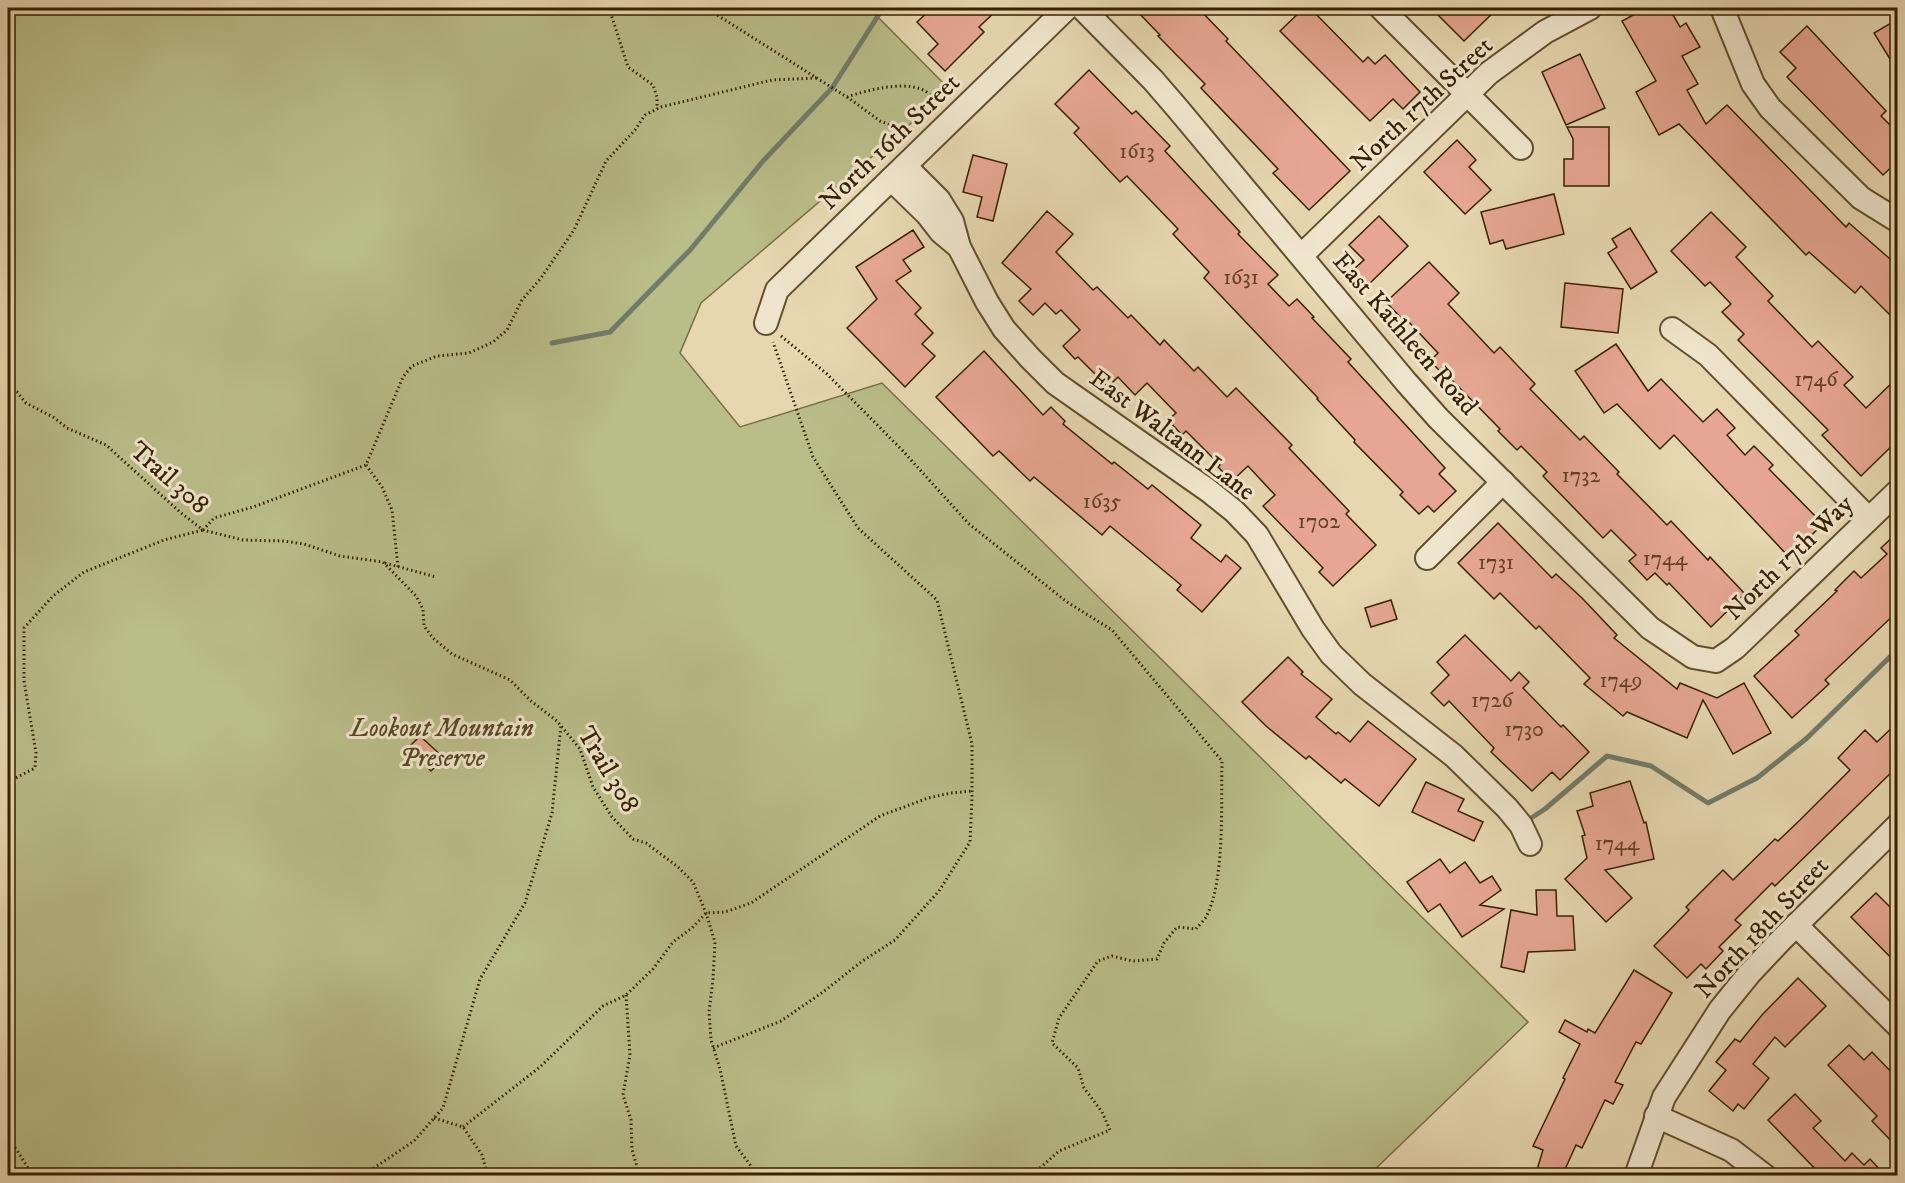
<svg xmlns="http://www.w3.org/2000/svg" width="1905" height="1183" viewBox="0 0 1905 1183" font-family="'IM FELL DW Pica',serif">
  <rect width="100%" height="100%" fill="#e6d7b0"/>
  <filter id="stains"><feTurbulence type="fractalNoise" baseFrequency=".00333" numOctaves="4"/><feColorMatrix values="0 0 0 0 .2 0 0 0 0 .09 0 0 0 0 .02 0 0 0 .5 -.17"/></filter>
  <radialGradient id="worn" r=".72"><stop offset=".6" stop-color="#630" stop-opacity="0"/><stop offset="1" stop-color="#630" stop-opacity=".3"/></radialGradient>
  <path fill="#b9bd88" stroke="#786f44" stroke-width="1.5" d="M 8,8 L 869,8 L 950,90 L 701,303 L 680,353 L 740,427 L 882,383 L 1528,1022 L 1369,1175 L 8,1175 Z"/>
  <g fill="none" stroke-linecap="round" stroke-linejoin="round">
    <g stroke="#717c6a" stroke-width="5">
      <path d="M 552,343 L 610,332 L 691,249 L 763,161 L 832,88 L 883,8"/>
      <path d="M 1525,822 L 1545,809 L 1607,756 L 1651,766 L 1708,803 L 1757,778 L 1807,738 L 1898,649"/>
    </g>
  </g>
  <g fill="#e6a693" stroke="#372100" stroke-width="1.5">
    <path d="M 932,8 L 999,8 L 979,27 L 984,32 L 945,71 L 928,54 L 938,44 L 917,22 Z"/>
    <path d="M 1134,8 L 1198,8 L 1228,39 L 1226,41 L 1350,171 L 1309,210 L 1273,173 L 1278,169 L 1201,88 L 1205,84 L 1158,36 L 1160,35 Z"/>
    <path d="M 1304,8 L 1310,8 L 1363,62 L 1368,57 L 1375,64 L 1385,55 L 1420,92 L 1403,109 L 1393,99 L 1370,121 L 1280,31 Z"/>
    <path d="M 1431,8 L 1498,8 L 1464,41 Z"/>
    <path d="M 1646,8 L 1669,8 L 1680,27 L 1686,23 L 1700,47 L 1682,56 L 1698,84 L 1687,90 L 1706,124 L 1727,105 L 1846,227 L 1849,223 L 1898,266 L 1898,323 L 1861,286 L 1855,293 L 1809,252 L 1806,255 L 1679,124 L 1659,135 L 1636,92 L 1656,81 L 1622,21 Z"/>
    <path d="M 1898,19 L 1898,72 L 1874,33 Z"/>
    <path d="M 1807,26 L 1886,111 L 1881,116 L 1898,133 L 1898,161 L 1883,175 L 1787,77 L 1796,68 L 1780,52 Z"/>
    <path d="M 1580,54 L 1605,108 L 1566,125 L 1542,72 Z"/>
    <path d="M 1089,70 L 1132,114 L 1136,111 L 1170,146 L 1165,151 L 1240,232 L 1238,234 L 1278,275 L 1268,284 L 1289,306 L 1297,299 L 1314,317 L 1312,318 L 1351,359 L 1348,362 L 1445,468 L 1439,474 L 1456,491 L 1434,512 L 1428,506 L 1419,514 L 1400,495 L 1403,492 L 1354,442 L 1355,440 L 1317,399 L 1318,398 L 1204,278 L 1209,272 L 1173,234 L 1178,229 L 1127,176 L 1120,182 L 1074,133 L 1079,128 L 1055,104 Z"/>
    <path d="M 1567,127 L 1609,127 L 1609,186 L 1564,186 L 1564,159 L 1573,159 L 1573,139 Z"/>
    <path d="M 1457,140 L 1476,160 L 1469,167 L 1491,190 L 1465,214 L 1424,172 Z"/>
    <path d="M 973,155 L 1007,164 L 993,221 L 977,217 L 982,197 L 963,192 Z"/>
    <path d="M 1554,194 L 1564,234 L 1506,249 L 1503,240 L 1490,244 L 1481,212 Z"/>
    <path d="M 1047,211 L 1073,234 L 1056,252 L 1093,290 L 1097,287 L 1128,318 L 1131,315 L 1160,345 L 1164,340 L 1194,371 L 1198,367 L 1227,397 L 1236,388 L 1292,445 L 1289,448 L 1349,511 L 1346,514 L 1376,545 L 1333,586 L 1319,572 L 1323,568 L 1263,506 L 1275,495 L 1248,466 L 1232,481 L 1218,467 L 1220,465 L 1186,431 L 1182,435 L 1168,420 L 1176,413 L 1147,383 L 1135,395 L 1118,377 L 1108,387 L 1078,357 L 1075,359 L 1063,346 L 1080,330 L 1061,310 L 1056,314 L 1045,303 L 1033,315 L 1019,301 L 1031,289 L 1002,263 Z"/>
    <path d="M 1711,212 L 1746,247 L 1736,257 L 1773,296 L 1768,301 L 1812,347 L 1818,341 L 1853,377 L 1844,385 L 1866,408 L 1898,377 L 1898,440 L 1861,476 L 1822,435 L 1828,430 L 1738,340 L 1744,334 L 1722,312 L 1731,304 L 1710,282 L 1705,286 L 1671,251 Z"/>
    <path d="M 1379,216 L 1408,246 L 1368,285 L 1353,270 L 1364,260 L 1349,245 Z"/>
    <path d="M 1630,228 L 1657,272 L 1631,289 L 1608,253 L 1617,247 L 1612,239 Z"/>
    <path d="M 913,230 L 924,247 L 903,260 L 911,271 L 896,281 L 921,308 L 915,314 L 933,333 L 922,344 L 935,356 L 905,387 L 847,328 L 877,299 L 856,267 Z"/>
    <path d="M 1429,262 L 1459,293 L 1448,304 L 1494,353 L 1500,347 L 1535,384 L 1530,389 L 1580,440 L 1584,436 L 1619,472 L 1617,474 L 1667,525 L 1671,521 L 1708,560 L 1710,557 L 1745,594 L 1711,627 L 1669,583 L 1667,585 L 1655,573 L 1647,580 L 1629,561 L 1636,555 L 1611,530 L 1603,538 L 1543,476 L 1547,472 L 1521,446 L 1517,450 L 1498,431 L 1500,429 L 1449,377 L 1448,379 L 1430,361 L 1438,353 L 1407,320 L 1405,322 L 1386,302 Z"/>
    <path d="M 1565,283 L 1623,289 L 1618,333 L 1561,327 Z"/>
    <path d="M 1616,344 L 1648,391 L 1661,379 L 1703,422 L 1717,409 L 1735,428 L 1727,435 L 1745,455 L 1754,446 L 1773,465 L 1769,469 L 1823,524 L 1789,557 L 1674,435 L 1660,449 L 1617,404 L 1604,413 L 1575,371 Z"/>
    <path d="M 984,351 L 1043,415 L 1051,407 L 1065,421 L 1063,424 L 1112,464 L 1114,462 L 1148,489 L 1152,485 L 1201,525 L 1191,538 L 1221,562 L 1226,555 L 1241,568 L 1202,612 L 1177,590 L 1181,585 L 1110,526 L 1102,535 L 1034,477 L 1030,481 L 999,451 L 993,456 L 936,397 Z"/>
    <path d="M 1498,523 L 1552,578 L 1556,574 L 1582,598 L 1617,635 L 1614,638 L 1677,689 L 1680,683 L 1717,698 L 1744,683 L 1771,733 L 1733,754 L 1703,700 L 1687,738 L 1627,712 L 1623,716 L 1584,684 L 1590,678 L 1539,626 L 1536,629 L 1500,593 L 1494,599 L 1458,563 Z"/>
    <path d="M 1898,532 L 1898,611 L 1825,680 L 1829,684 L 1792,718 L 1754,676 L 1799,635 L 1795,631 L 1837,591 L 1835,590 L 1854,571 L 1861,578 L 1887,554 L 1881,548 Z"/>
    <path d="M 1391,600 L 1397,619 L 1371,627 L 1365,608 Z"/>
    <path d="M 1465,635 L 1511,681 L 1519,672 L 1529,682 L 1523,688 L 1561,727 L 1563,725 L 1589,752 L 1560,780 L 1552,772 L 1532,791 L 1491,752 L 1494,748 L 1449,701 L 1444,706 L 1431,693 L 1449,675 L 1437,662 Z"/>
    <path d="M 1288,657 L 1303,672 L 1301,674 L 1332,699 L 1316,717 L 1336,734 L 1338,732 L 1350,742 L 1368,721 L 1416,759 L 1379,806 L 1345,779 L 1341,783 L 1309,756 L 1306,759 L 1266,726 L 1242,702 Z"/>
    <path d="M 1898,722 L 1898,766 L 1775,886 L 1772,883 L 1735,920 L 1741,925 L 1719,947 L 1723,951 L 1706,969 L 1701,964 L 1687,978 L 1654,946 L 1689,910 L 1686,907 L 1723,870 L 1733,880 L 1775,839 L 1778,841 L 1800,820 L 1850,770 L 1838,758 L 1865,730 L 1877,742 Z"/>
    <path d="M 420,736 L 444,758 L 431,771 L 408,748 Z"/>
    <path d="M 1630,781 L 1644,823 L 1646,822 L 1654,859 L 1605,870 L 1632,898 L 1606,922 L 1565,879 L 1587,858 L 1582,836 L 1585,835 L 1577,811 L 1593,806 L 1590,793 Z"/>
    <path d="M 1426,782 L 1464,799 L 1458,811 L 1483,822 L 1474,841 L 1412,812 Z"/>
    <path d="M 1440,859 L 1450,873 L 1465,862 L 1480,883 L 1492,876 L 1501,890 L 1480,905 L 1504,909 L 1462,937 L 1440,904 L 1428,912 L 1407,882 Z"/>
    <path d="M 1536,890 L 1556,890 L 1557,916 L 1573,916 L 1575,950 L 1528,952 L 1524,972 L 1501,967 L 1511,910 L 1537,915 Z"/>
    <path d="M 1876,893 L 1898,915 L 1898,965 L 1851,917 Z"/>
    <path d="M 1634,970 L 1672,993 L 1641,1044 L 1636,1042 L 1615,1082 L 1623,1085 L 1613,1104 L 1605,1100 L 1582,1148 L 1576,1145 L 1562,1176 L 1535,1176 L 1543,1150 L 1533,1146 L 1565,1079 L 1563,1078 L 1580,1044 L 1559,1032 L 1565,1020 L 1587,1032 L 1588,1029 L 1595,1033 Z"/>
    <path d="M 1798,978 L 1826,1006 L 1785,1047 L 1775,1037 L 1753,1064 L 1769,1078 L 1744,1109 L 1738,1104 L 1733,1111 L 1709,1091 L 1726,1070 L 1716,1062 L 1735,1039 L 1740,1042 L 1762,1015 Z"/>
    <path d="M 1849,1045 L 1864,1060 L 1872,1052 L 1898,1079 L 1898,1148 L 1872,1121 L 1877,1116 L 1828,1065 Z"/>
    <path d="M 1795,1094 L 1821,1121 L 1813,1128 L 1845,1161 L 1852,1153 L 1864,1165 L 1870,1159 L 1886,1176 L 1822,1176 L 1768,1120 Z"/>
  </g>
  <g fill="none" stroke-linecap="round" stroke-linejoin="round">
    <defs>
      <g id="minor">
        <path d="M 1082,8 L 1153,80 L 1178,109 L 1406,382 L 1438,418 L 1650,628 L 1693,657 L 1716,661 L 1735,648 L 1898,491"/>
        <path d="M 1381,8 L 1521,148"/>
        <path d="M 1722,8 L 1753,84 L 1770,108 L 1861,198 L 1898,221"/>
        <path d="M 905,166 L 939,200 L 952,221 L 959,247 L 987,302 L 1004,329 L 1030,358 L 1055,383 L 1209,491 L 1234,511 L 1257,535 L 1313,629 L 1331,654 L 1362,684 L 1454,756 L 1507,808 L 1521,825 L 1530,844"/>
        <path d="M 891,179 L 927,214 L 941,232 L 959,247"/>
        <path d="M 1302,255 L 1489,73 L 1545,32 L 1590,8"/>
        <path d="M 766,323 L 777,290 L 1067,8"/>
        <path d="M 1672,329 L 1708,355 L 1868,518"/>
        <path d="M 1427,558 L 1503,482"/>
        <path d="M 1796,925 L 1898,1026"/>
        <path d="M 1656,1116 L 1731,1150 L 1765,1176"/>
        <path d="M 1636,1176 L 1664,1097 L 1720,1010 L 1749,974 L 1781,940 L 1898,825"/>
      </g>
    </defs>
    <use href="#minor" stroke="#634e2c" stroke-width="26"/>
    <g stroke="#372100" stroke-width="3" stroke-dasharray="1.5 3" stroke-linecap="butt">
      <path d="M 609,8 L 628,67 L 653,85 L 657,97 L 657,109"/>
      <path d="M 706,8 L 850,99 L 880,121 L 911,133"/>
      <path d="M 847,97 C 867,90 912,78 929,94 C 932,97 935,102 937,106"/>
      <path d="M 781,336 L 827,374 L 902,450 L 969,524 L 1067,602 L 1112,630 L 1222,761 C 1221,802 1225,879 1207,915 C 1205,920 1199,925 1196,929 L 1177,927 L 1164,943 L 1157,959 L 1132,961 L 1112,956 L 1098,961 L 1059,1018 L 1052,1043 L 1078,1068 L 1084,1088 L 1102,1112 L 1110,1130 L 1059,1151 L 1031,1176"/>
      <path d="M 8,389 L 17,392 L 26,403 L 53,417 L 67,428 L 106,445 L 181,513 L 203,530 L 243,540 L 284,541 L 304,544 L 340,556 L 383,562 L 416,596 L 423,609 L 424,626 L 433,638 L 452,654 L 510,680 L 531,701 L 557,721 L 580,749 L 593,787 L 612,817 L 633,839 L 646,843 L 678,867 L 693,882 L 706,913 L 715,942 L 713,979 L 709,1012 L 711,1040 L 720,1069 L 736,1146 L 751,1166 L 752,1176"/>
      <path d="M 366,465 L 382,487 L 392,510 L 398,567"/>
      <path d="M 203,530 L 214,518 L 253,507 L 366,465 L 403,377 L 412,366 L 437,356 L 469,353 L 493,342 L 507,330 L 522,300 L 541,278 L 574,230 L 606,161 L 635,130 L 645,115 L 661,107 L 772,80 L 817,78"/>
      <path d="M 385,563 L 436,577"/>
      <path d="M 8,782 L 35,768 L 36,753 L 24,681 L 24,628 L 53,596 L 84,572 L 164,540 L 203,530"/>
      <path d="M 626,995 L 630,1055 L 623,1095 L 631,1120 L 632,1150 L 640,1176"/>
      <path d="M 713,1048 L 781,1021 L 823,992 L 861,962 L 895,940 L 939,891 L 970,842 L 972,797 L 972,744 L 937,600 L 858,528 L 813,457 L 773,342"/>
      <path d="M 434,1118 L 463,1127 L 482,1155 L 488,1176"/>
      <path d="M 463,1127 L 540,1067 L 603,1006 L 626,995 L 653,969 L 673,942 L 692,928 L 706,913 L 725,912 L 751,903 L 880,816 L 928,798 L 951,793 L 972,791"/>
      <path d="M 8,1136 L 33,1176"/>
      <path d="M 362,1176 L 414,1141 L 443,1108 L 480,979 L 525,903 L 552,813 L 561,725"/>
    </g>
    <use href="#minor" stroke="#efe5cc" stroke-width="22"/>
  </g>
  <g text-anchor="middle" stroke-width="6" stroke-linejoin="round" paint-order="stroke">
    <g font-size="22" fill="#634225">
      <text x="1137" y="158">1613</text>
      <text x="1241" y="284">1631</text>
      <text x="1816" y="386">1746</text>
      <text x="1581" y="482">1732</text>
      <text x="1102" y="508">1635</text>
      <text x="1319" y="528">1702</text>
      <text x="1665" y="565">1744</text>
      <text x="1496" y="569">1731</text>
      <text x="1621" y="687">1749</text>
      <text x="1492" y="707">1726</text>
      <text x="1524" y="736">1730</text>
      <text x="1617" y="850">1744</text>
    </g>
    <g font-size="26" fill="#372100" stroke="#efe5cc">
      <text transform="translate(1421 103) rotate(-43)" y="9">North 17th Street</text>
      <text transform="translate(889 141) rotate(-44)" y="9">North 16th Street</text>
      <text transform="translate(1406 333) rotate(49)" y="9">East Kathleen Road</text>
      <text transform="translate(1173 434) rotate(37)" y="9">East Waltann Lane</text>
      <text transform="translate(170 477) rotate(41)" y="9">Trail 308</text>
      <text transform="translate(1788 557) rotate(-44)" y="9">North 17th Way</text>
      <text transform="translate(609 769) rotate(59)" y="9">Trail 308</text>
      <text transform="translate(1761 927) rotate(-47)" y="9">North 18th Street</text>
    </g>
    <g font-size="26" font-style="italic" fill="#584822" stroke="#efe5cc">
      <text x="442" y="736">Lookout Mountain<tspan x="442" dy="30">Preserve</tspan></text>
    </g>
  </g>
  <rect width="1905" height="1183" fill="none" stroke="#e6d7b0" stroke-width="30"/>
  <rect x="9" y="9" width="1887" height="1165" fill="none" stroke="#372100" stroke-width="3"/>
  <rect x="15" y="15" width="1875" height="1153" fill="none" stroke="#372100" stroke-width="1.5"/>
  <rect width="100%" height="100%" filter="url(#stains)"/>
  <rect width="100%" height="100%" fill="url(#worn)"/>
</svg>
